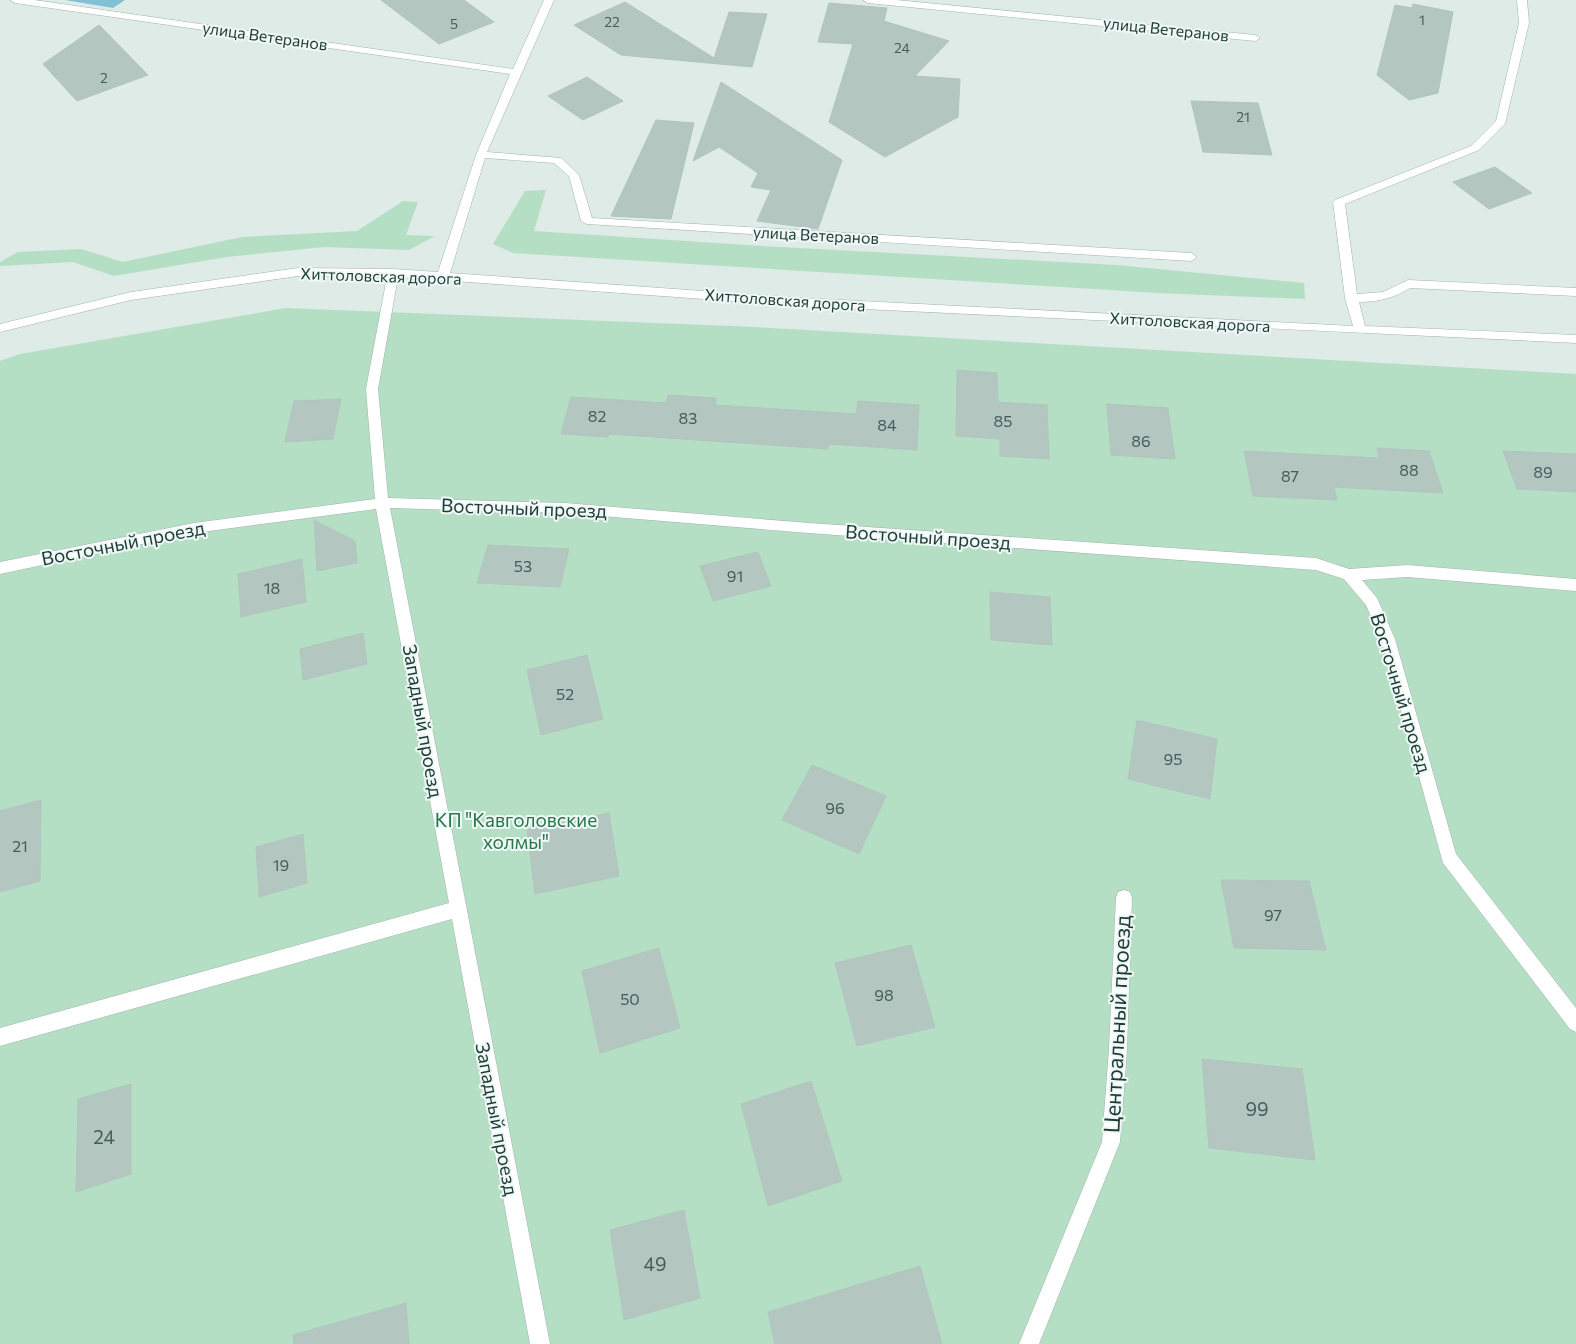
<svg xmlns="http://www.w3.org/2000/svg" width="1576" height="1344" viewBox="0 0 1576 1344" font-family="Commissioner,sans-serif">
  <rect width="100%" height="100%" fill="#deebe7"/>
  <g fill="#b5dfc4">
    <path d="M 546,190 L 534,231 L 762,246 L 1117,265 L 1304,283 L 1305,299 L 1158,293 L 513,253 L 493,244 L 525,191 Z"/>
    <path d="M 403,201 L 418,202 L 406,235 L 435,236 L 409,250 L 324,247 L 227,257 L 114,276 L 73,262 L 0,266 L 0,262 L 18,252 L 81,249 L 123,262 L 242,237 L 357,231 Z"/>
    <path d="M 286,308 L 755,327 L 1576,374 L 1576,1344 L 0,1344 L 0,361 L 20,354 Z"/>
  </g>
  <path fill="#81c0d5" d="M 65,0 L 125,0 L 113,8 Z"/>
  <g fill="#b3c6c0" stroke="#b0c5bf">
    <path d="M 381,0 L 464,0 L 494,22 L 439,44 Z"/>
    <path d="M 625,2 L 714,58 L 729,12 L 767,14 L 752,67 L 621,55 L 574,25 Z"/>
    <path d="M 829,3 L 887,8 L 884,21 L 949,41 L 915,76 L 960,79 L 958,117 L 885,157 L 829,122 L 853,44 L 818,42 Z"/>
    <path d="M 1413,4 L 1453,12 L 1438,93 L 1409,100 L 1377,75 L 1395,5 L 1412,8 Z"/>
    <path d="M 99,25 L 148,75 L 77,101 L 43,64 Z"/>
    <path d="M 587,77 L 623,101 L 583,120 L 548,96 Z"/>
    <path d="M 721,82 L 842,160 L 818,229 L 757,221 L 771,190 L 751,187 L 758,173 L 719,147 L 693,161 Z"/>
    <path d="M 1191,101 L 1258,103 L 1272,155 L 1203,152 Z"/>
    <path d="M 656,120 L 694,123 L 671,219 L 611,216 Z"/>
    <path d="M 1495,167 L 1532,193 L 1489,209 L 1453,182 Z"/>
    <path d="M 957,370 L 997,373 L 998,402 L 1047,405 L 1049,459 L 1000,456 L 1000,439 L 956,436 Z"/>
    <path d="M 668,395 L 716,398 L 715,405 L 856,414 L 858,401 L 919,405 L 917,450 L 829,444 L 828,449 L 609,434 L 608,437 L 561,434 L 571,397 L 666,403 Z"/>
    <path d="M 341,399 L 333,439 L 285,442 L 294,401 Z"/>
    <path d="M 1107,404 L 1168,408 L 1175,459 L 1111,455 Z"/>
    <path d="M 1377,448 L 1429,451 L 1443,493 L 1334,487 L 1337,500 L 1253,496 L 1244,451 L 1379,458 Z"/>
    <path d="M 1503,451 L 1576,454 L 1576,492 L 1517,489 Z"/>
    <path d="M 314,520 L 355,541 L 357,563 L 317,571 Z"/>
    <path d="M 488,545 L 569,549 L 560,587 L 477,583 Z"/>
    <path d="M 758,552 L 771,586 L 713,601 L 700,566 Z"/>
    <path d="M 302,559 L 306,602 L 241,617 L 238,574 Z"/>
    <path d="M 990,592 L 1050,597 L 1052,645 L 991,640 Z"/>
    <path d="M 363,633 L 367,664 L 303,680 L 300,649 Z"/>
    <path d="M 587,655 L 603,719 L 541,735 L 527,670 Z"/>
    <path d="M 1137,720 L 1217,739 L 1210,799 L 1128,779 Z"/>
    <path d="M 812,765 L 886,796 L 859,854 L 782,820 Z"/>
    <path d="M 41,800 L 40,881 L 0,892 L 0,811 Z"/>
    <path d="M 609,813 L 619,876 L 535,894 L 527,830 Z"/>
    <path d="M 303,834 L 307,883 L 259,897 L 256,847 Z"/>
    <path d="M 1221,880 L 1309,881 L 1326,950 L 1234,948 Z"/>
    <path d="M 911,945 L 935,1027 L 857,1046 L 835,963 Z"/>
    <path d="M 659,948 L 680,1028 L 600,1053 L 582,971 Z"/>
    <path d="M 1202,1059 L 1302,1069 L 1315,1160 L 1209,1148 Z"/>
    <path d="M 811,1081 L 842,1181 L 768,1206 L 741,1104 Z"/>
    <path d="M 131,1084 L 131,1174 L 76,1192 L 78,1099 Z"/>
    <path d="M 684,1210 L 700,1298 L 624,1320 L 610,1230 Z"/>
    <path d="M 920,1266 L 942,1344 L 775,1344 L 768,1312 Z"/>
    <path d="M 406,1303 L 409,1344 L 294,1344 L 293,1335 Z"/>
  </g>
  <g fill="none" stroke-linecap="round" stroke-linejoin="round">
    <defs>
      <g id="minor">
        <path d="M 10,0 L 34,0 L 513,69 L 544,0 L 554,0 L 487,152 L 561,158 L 579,175 L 592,218 L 1191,253 L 1197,257 L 1191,261 L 587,224 L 581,221 L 569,176 L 554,163 L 485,158 L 450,273 L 801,298 L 1353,326 L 1345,298 L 1333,202 L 1335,200 L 1471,146 L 1496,121 L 1519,23 L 1517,0 L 1527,0 L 1529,23 L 1505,124 L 1479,150 L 1345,204 L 1357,294 L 1383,292 L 1408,280 L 1576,288 L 1576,296 L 1410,288 C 1394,298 1378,302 1359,302 L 1365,326 L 1576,335 L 1576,343 L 801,306 L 398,277 L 378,389 L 388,498 L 565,503 L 809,523 L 1316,558 L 1349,569 L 1407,565 L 1576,579 L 1576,591 L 1407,577 L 1362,580 L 1377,598 L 1395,639 L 1456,854 L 1576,1008 L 1576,1032 L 1570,1029 L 1443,863 L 1381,639 L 1366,605 L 1344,579 L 1316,570 L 809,533 L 565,513 L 390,508 L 550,1344 L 530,1344 L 452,919 L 0,1046 L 0,1028 L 449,903 L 376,509 L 194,533 L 0,574 L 0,562 L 194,523 L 375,499 L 366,389 L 387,277 L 298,276 L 131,300 L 0,332 L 0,324 L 131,292 L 298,268 L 393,269 L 438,272 L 476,155 L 510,74 L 15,3 Z"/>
        <path d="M 863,0 L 896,0 L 1255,35 L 1260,38 L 1255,41 L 868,3 Z"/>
        <path d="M 1124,890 L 1130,892 L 1132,898 L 1127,1049 L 1120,1142 L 1039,1344 L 1019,1344 L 1102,1142 L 1109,1049 L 1116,898 L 1118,892 Z"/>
      </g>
    </defs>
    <use href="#minor" stroke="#a1b3af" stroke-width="1"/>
    <use href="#minor" fill="#fff" fill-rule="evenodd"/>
  </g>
  <g text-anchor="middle" stroke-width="4" stroke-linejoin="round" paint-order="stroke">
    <g font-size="14" fill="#435e59">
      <text x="1422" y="25">1</text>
      <text x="612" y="27">22</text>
      <text x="454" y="29">5</text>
      <text x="902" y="53">24</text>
      <text x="104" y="83">2</text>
      <text x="1243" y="122">21</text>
    </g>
    <g font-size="16" fill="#1e3c37" stroke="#eff8f4">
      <text transform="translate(1166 29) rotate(6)" y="6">улица Ветеранов</text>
      <text transform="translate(265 36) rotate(8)" y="6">улица Ветеранов</text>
      <text transform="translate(816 235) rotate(3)" y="6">улица Ветеранов</text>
      <text transform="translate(381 276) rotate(2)" y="6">Хиттоловская дорога</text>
      <text transform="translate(785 300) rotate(4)" y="6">Хиттоловская дорога</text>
      <text transform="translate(1190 322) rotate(3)" y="6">Хиттоловская дорога</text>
    </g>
    <g font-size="16" fill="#435e59">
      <text x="597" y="422">82</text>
      <text x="688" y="424">83</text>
      <text x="1003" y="427">85</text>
      <text x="887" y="431">84</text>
      <text x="1141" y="447">86</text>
      <text x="1409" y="476">88</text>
      <text x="1543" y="478">89</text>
      <text x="1290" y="482">87</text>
      <text x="523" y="572">53</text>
      <text x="735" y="582">91</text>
      <text x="272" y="594">18</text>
      <text x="565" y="700">52</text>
      <text x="1173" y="765">95</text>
      <text x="835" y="814">96</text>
      <text x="20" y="852">21</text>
      <text x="281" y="871">19</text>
      <text x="1273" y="921">97</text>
      <text x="884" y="1001">98</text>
      <text x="630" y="1005">50</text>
    </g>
    <g font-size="19" fill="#1e3c37" stroke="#eff8f4">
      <text transform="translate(524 508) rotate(2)" y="7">Восточный проезд</text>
      <text transform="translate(928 537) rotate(4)" y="7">Восточный проезд</text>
      <text transform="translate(123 543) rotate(-11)" y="7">Восточный проезд</text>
      <text transform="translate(1401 693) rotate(73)" y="7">Восточный проезд</text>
      <text transform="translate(423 721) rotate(80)" y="7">Западный проезд</text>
      <text transform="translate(497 1119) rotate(79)" y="7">Западный проезд</text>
    </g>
    <g font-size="19" fill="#26764c" stroke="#eff8f4">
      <text x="516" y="827">КП "Кавголовские<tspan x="516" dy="22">холмы"</tspan></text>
    </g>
    <g font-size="19" fill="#435e59">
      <text x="1257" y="1116">99</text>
      <text x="104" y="1144">24</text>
      <text x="655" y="1271">49</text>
    </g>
    <g font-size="22" fill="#1e3c37" stroke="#eff8f4">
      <text transform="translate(1117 1024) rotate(-87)" y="8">Центральный проезд</text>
    </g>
  </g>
</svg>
